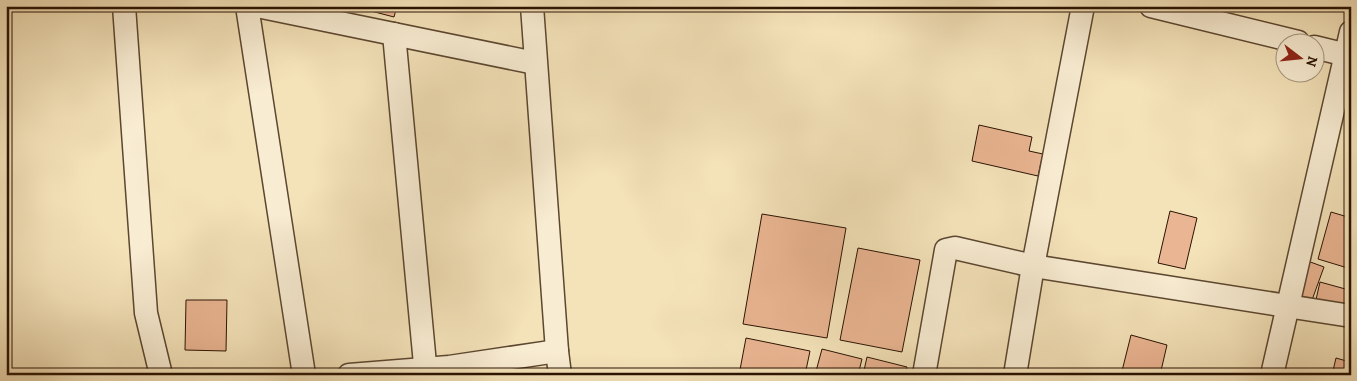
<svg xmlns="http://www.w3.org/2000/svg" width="1357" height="381" viewBox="0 0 1357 381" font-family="Alegreya,serif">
  <rect width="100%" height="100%" fill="#f4e2b9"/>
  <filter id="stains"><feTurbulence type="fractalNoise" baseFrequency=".004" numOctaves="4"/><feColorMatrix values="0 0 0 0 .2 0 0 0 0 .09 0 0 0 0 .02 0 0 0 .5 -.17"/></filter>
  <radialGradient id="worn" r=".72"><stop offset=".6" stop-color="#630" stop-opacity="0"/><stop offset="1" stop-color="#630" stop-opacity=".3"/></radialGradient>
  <g fill="#eab592" stroke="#2a1302">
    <path d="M 368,6 L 397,6 L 394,17 L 367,10 Z"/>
    <path d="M 979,125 L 1032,137 L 1029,151 L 1043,154 L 1038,176 L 972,161 Z"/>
    <path d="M 1170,211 L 1197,218 L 1185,269 L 1158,263 Z"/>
    <path d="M 1331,212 L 1351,218 L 1351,269 L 1318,259 Z"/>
    <path d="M 762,214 L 846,228 L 827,338 L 743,324 Z"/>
    <path d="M 858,248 L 920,260 L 902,352 L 840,340 Z"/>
    <path d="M 1305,260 L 1324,267 L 1312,300 L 1293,294 Z"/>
    <path d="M 1320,282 L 1349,290 L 1344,311 L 1315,304 Z"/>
    <path d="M 186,300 L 227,300 L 226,351 L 185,350 Z"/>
    <path d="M 1131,335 L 1167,345 L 1160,375 L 1121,375 Z"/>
    <path d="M 746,338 L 810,351 L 805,375 L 739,375 Z"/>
    <path d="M 822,349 L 862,359 L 858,375 L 815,375 Z"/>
    <path d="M 867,357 L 907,367 L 905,375 L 863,375 Z"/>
    <path d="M 1336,358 L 1350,362 L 1347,375 L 1332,375 Z"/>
  </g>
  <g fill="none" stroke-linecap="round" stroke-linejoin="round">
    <defs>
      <g id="minor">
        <path d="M 124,6 L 146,313 L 161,375"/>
        <path d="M 247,6 L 304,375"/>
        <path d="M 257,6 L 535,63"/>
        <path d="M 532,6 L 557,351 L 560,375"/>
        <path d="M 1151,6 L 1298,42"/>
        <path d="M 394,34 L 426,375"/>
        <path d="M 1314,47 L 1351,56"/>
        <path d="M 349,375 L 449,367 L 557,351"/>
        <path d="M 924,375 L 946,250 L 955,248 L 1033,266 L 1351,316"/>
        <path d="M 1015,375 L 1033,266 L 1083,6"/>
        <path d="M 1272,375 L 1351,32"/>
      </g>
    </defs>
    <use href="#minor" stroke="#5c4730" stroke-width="25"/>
    <use href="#minor" stroke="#f8ecd2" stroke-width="22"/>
  </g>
  <rect width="1357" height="381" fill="none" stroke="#f4e2b9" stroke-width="25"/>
  <rect x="8" y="8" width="1342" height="366" fill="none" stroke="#2a1302" stroke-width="2.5"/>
  <rect x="12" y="12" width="1332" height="356" fill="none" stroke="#2a1302"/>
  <g transform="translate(1300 58) rotate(106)"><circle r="24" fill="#f8ecd2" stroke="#a6957f"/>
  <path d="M0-4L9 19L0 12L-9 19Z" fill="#8f2418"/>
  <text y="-8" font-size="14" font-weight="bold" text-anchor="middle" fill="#2a1302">N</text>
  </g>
  <rect width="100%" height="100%" filter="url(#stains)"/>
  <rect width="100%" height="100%" fill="url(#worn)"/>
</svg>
